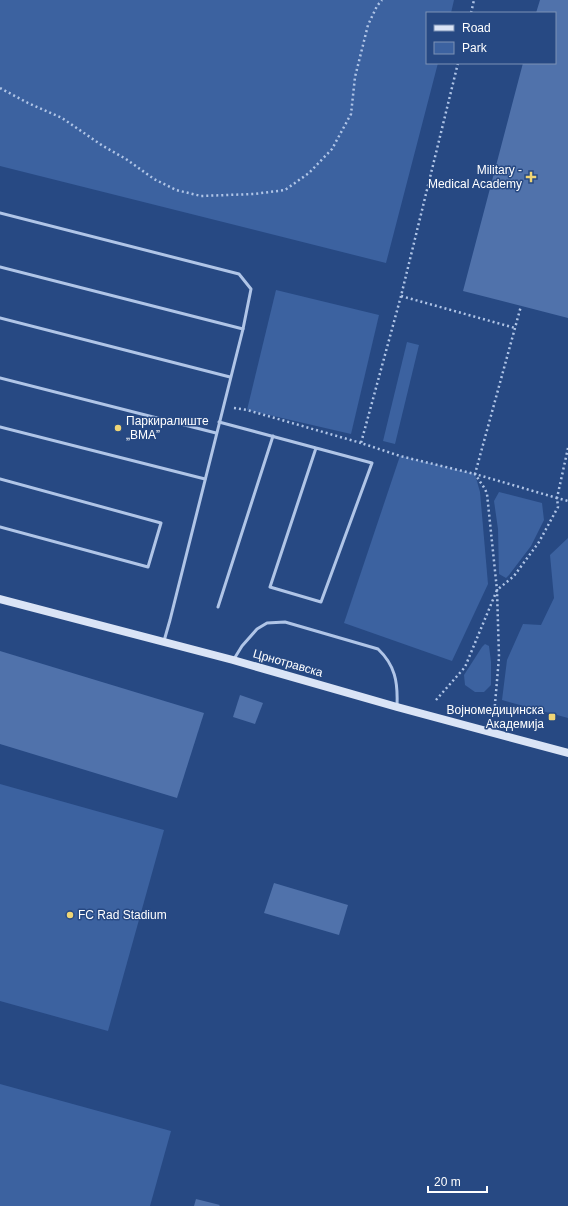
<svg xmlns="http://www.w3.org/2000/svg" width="568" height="1206" viewBox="0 0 568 1206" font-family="Helvetica,sans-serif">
  <rect width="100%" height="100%" fill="#274983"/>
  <g fill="#3c62a0">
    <path d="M 0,0 L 454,0 L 451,13 L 427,13 L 427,63 L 438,63 L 386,263 L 0,166 Z"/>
    <path d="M 276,290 L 379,315 L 351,434 L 247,410 Z"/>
    <path d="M 407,342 L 419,345 L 395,444 L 383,441 Z"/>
    <path d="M 400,456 L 475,474 L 480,492 L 488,584 L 452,661 L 344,623 Z"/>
    <path d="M 499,492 L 542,503 L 544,520 L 531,546 L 509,575 L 506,578 L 499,574 L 498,529 L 494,501 Z"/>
    <path d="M 568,538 L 568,718 L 502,700 L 507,660 L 523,624 L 541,625 L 554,598 L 550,555 Z"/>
    <path d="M 485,644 L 489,646 L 491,662 L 491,685 L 484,692 L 475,692 L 465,685 L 464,675 L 482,647 Z"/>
    <path d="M 0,784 L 164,830 L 108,1031 L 0,1001 Z"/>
    <path d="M 0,1084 L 171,1131 L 150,1206 L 0,1206 Z"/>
  </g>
  <g fill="#5072ab">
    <path d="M 540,0 L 568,0 L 568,318 L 463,291 L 523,63 L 555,63 L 555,13 L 536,13 Z"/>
    <path d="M 0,651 L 204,713 L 177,798 L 0,744 Z"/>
    <path d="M 240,695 L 263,703 L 255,724 L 233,717 Z"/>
    <path d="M 274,883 L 348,905 L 339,935 L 264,913 Z"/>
    <path d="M 196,1199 L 220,1205 L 219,1206 L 194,1206 Z"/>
  </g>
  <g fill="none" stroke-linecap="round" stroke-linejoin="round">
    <g stroke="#b0c5e7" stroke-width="2.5" stroke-dasharray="2 3" stroke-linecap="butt">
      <path d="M 471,13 L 474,0"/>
      <path d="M 458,63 L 401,296 L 515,328"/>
      <path d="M 0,88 L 28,103 L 62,118 L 103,146 L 126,159 L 154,179 L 176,190 L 201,196 L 254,194 L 285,190 L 309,173 L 332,149 L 351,114 L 355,77 L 368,25 L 377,6 L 382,0"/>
      <path d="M 401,296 L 361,443 L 400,456 L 475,474 L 521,306"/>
      <path d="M 234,408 L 247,410 L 361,443"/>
      <path d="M 568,448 L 557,498 L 568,501"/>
      <path d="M 436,700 L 465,667 L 497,590 L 514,576 L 539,542 L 558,507 L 557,498 L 475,474 L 485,489 L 487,494 L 497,590 L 499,657 L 494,716"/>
    </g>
    <g stroke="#b0c5e7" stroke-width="3">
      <path d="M 0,213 L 239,274 L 251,289 L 243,329 L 170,620 L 164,641"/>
      <path d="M 0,267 L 243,329"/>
      <path d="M 0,318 L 230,377"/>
      <path d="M 0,378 L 216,433"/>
      <path d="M 219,422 L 372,463 L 321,602 L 270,587 L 316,448"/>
      <path d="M 0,427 L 205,479"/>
      <path d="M 0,479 L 161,523 L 148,567 L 0,527"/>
      <path d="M 218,607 L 273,436"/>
      <path d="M 234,659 L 242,646 L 257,629 L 267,623 L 285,622 L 378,649 C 395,665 398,682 397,705"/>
    </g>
    <path stroke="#dae4f6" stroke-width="8" d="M 0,599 L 233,660 L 397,707 L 568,753"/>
  </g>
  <g fill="#efd576" stroke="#274983" stroke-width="1.5">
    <path d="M529 171h4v4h4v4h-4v4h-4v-4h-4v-4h4z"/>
    <circle cx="118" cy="428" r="4"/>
    <rect x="548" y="713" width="8" height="8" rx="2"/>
    <circle cx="70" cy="915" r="4"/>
  </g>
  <g text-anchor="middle" stroke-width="3" stroke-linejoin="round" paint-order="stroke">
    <g font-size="12" fill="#fff" stroke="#274983" text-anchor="end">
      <text x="522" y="174">Military -<tspan x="522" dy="14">Medical Academy</tspan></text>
      <text x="126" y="425" text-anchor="start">Паркиралиште<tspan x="126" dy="14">„ВМА”</tspan></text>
      <text x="544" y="714">Војномедицинска<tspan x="544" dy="14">Академија</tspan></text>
      <text x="78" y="919" text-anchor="start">FC Rad Stadium</text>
    </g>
    <g font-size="12" fill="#fff" stroke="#274983">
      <text transform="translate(288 663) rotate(16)" y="4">Црнотравска</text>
    </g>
  </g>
  <rect x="426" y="12" width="130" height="52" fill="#274983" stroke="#7d92b5"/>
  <rect x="434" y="25" width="20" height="6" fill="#dae4f6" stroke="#7d92b5"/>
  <text x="462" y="32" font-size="12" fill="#ffffff">Road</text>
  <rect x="434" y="42" width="20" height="12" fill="#3c62a0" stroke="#7d92b5"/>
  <text x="462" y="52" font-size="12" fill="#ffffff">Park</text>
  <path d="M428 1186v6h59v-6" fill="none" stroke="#ffffff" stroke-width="2"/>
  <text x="434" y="1186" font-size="12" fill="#ffffff" stroke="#274983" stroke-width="3" paint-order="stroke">20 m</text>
</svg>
